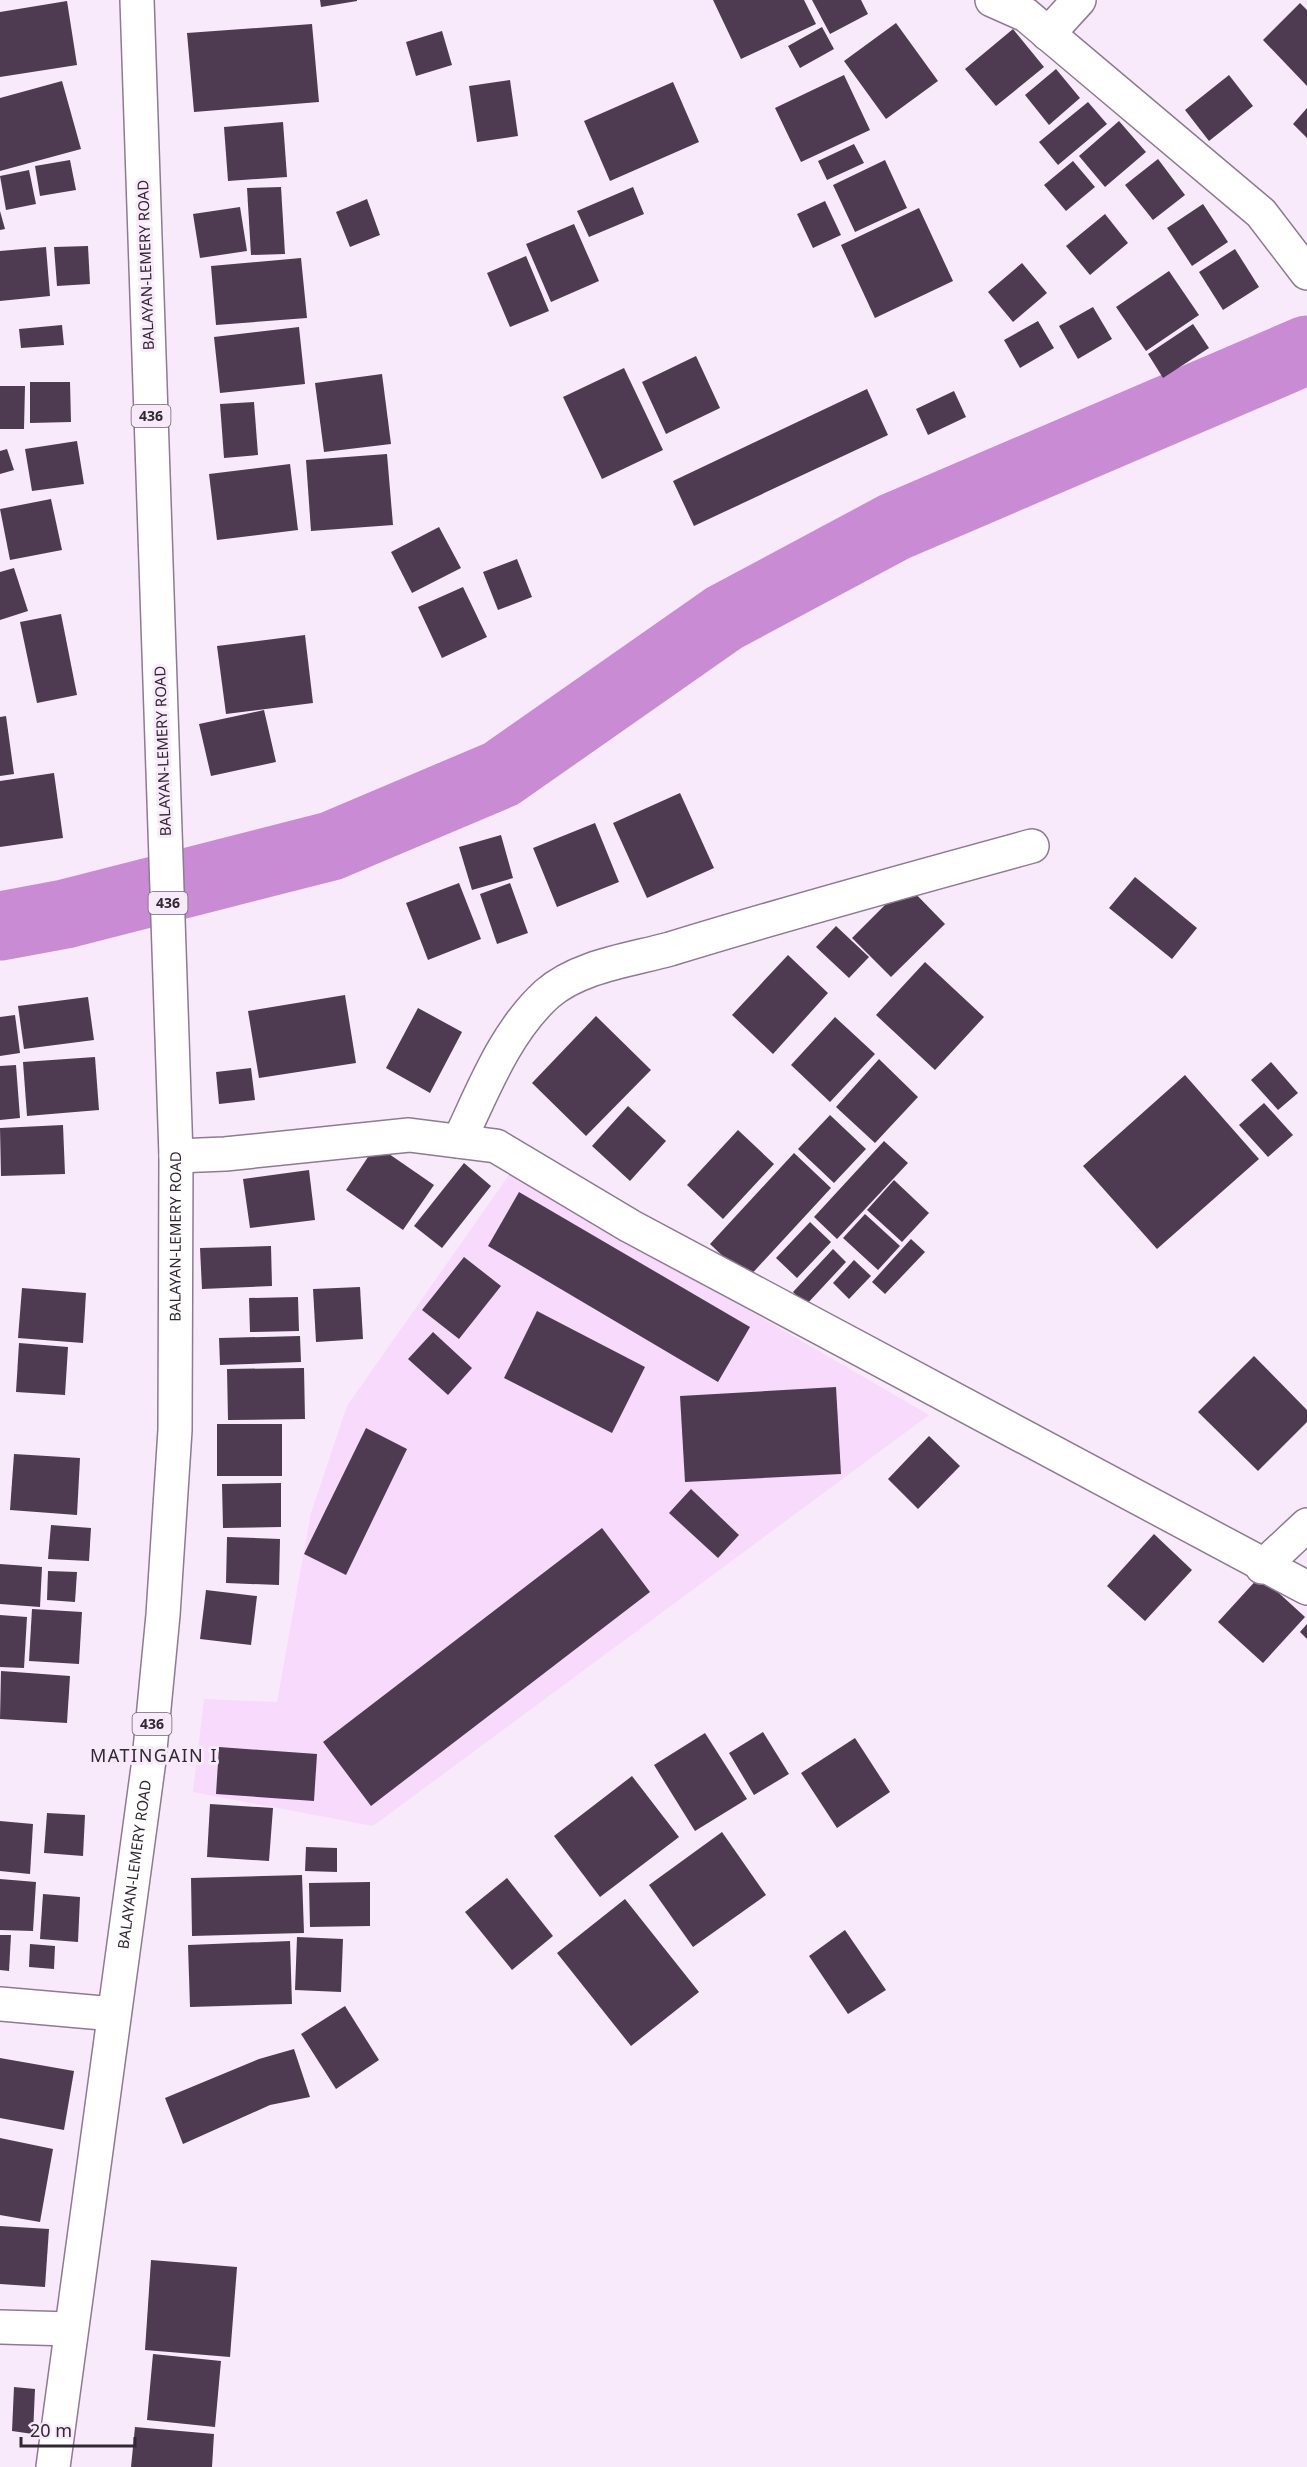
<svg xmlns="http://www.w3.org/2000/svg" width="1307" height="2467" viewBox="0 0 1307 2467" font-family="'Noto Sans',sans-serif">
  <rect width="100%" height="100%" fill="#f9eafb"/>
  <path fill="#f7dafc" d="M 511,1172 L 929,1415 L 373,1826 L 193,1792 L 204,1699 L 277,1702 L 311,1513 L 347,1406 Z"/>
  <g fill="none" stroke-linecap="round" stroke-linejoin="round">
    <path stroke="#ca8bd5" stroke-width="69" d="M 0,926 L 65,914 L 331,846 L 501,774 L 724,618 L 894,527 L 1307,350"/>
  </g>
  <g fill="#4e3b52">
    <path d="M 320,0 L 357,0 L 357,1 L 321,7 Z"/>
    <path d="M 713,0 L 804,0 L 816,24 L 741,59 Z"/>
    <path d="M 812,0 L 861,0 L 868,14 L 830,34 Z"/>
    <path d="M 67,1 L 77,65 L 0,77 L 0,12 Z"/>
    <path d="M 1300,3 L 1307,10 L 1307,86 L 1263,40 Z"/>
    <path d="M 896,23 L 938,81 L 886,119 L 844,61 Z"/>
    <path d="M 312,24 L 319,102 L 194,112 L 187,33 Z"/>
    <path d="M 822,27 L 834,49 L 800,68 L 788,46 Z"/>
    <path d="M 1013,29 L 1044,67 L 996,106 L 965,69 Z"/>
    <path d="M 442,31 L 452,65 L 416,76 L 406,42 Z"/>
    <path d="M 1056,69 L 1080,98 L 1049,125 L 1025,95 Z"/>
    <path d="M 844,75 L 870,130 L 801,162 L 775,108 Z"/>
    <path d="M 1229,75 L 1253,106 L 1209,141 L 1185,110 Z"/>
    <path d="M 510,80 L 518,136 L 477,142 L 469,86 Z"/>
    <path d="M 62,81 L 81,149 L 0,171 L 0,98 Z"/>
    <path d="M 673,82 L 699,142 L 610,181 L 584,121 Z"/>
    <path d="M 1088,102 L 1107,124 L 1058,165 L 1039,142 Z"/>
    <path d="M 1307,108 L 1307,138 L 1293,124 Z"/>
    <path d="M 1119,121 L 1146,152 L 1105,187 L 1079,156 Z"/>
    <path d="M 283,122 L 287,177 L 228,181 L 224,127 Z"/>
    <path d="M 854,144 L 864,163 L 827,180 L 818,161 Z"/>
    <path d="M 1158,159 L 1185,195 L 1153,220 L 1125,185 Z"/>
    <path d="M 70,160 L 76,190 L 40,196 L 35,166 Z"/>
    <path d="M 885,160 L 907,208 L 855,232 L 833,185 Z"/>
    <path d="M 1073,161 L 1095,187 L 1066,211 L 1044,185 Z"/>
    <path d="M 29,170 L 36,204 L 6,210 L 0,176 Z"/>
    <path d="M 281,187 L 285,254 L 251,255 L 247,188 Z"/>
    <path d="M 633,187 L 644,214 L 589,237 L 577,211 Z"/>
    <path d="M 367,199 L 380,235 L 350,247 L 336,212 Z"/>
    <path d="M 825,201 L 841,235 L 813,248 L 797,214 Z"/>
    <path d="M 1203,204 L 1228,242 L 1192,266 L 1167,228 Z"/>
    <path d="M 240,207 L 247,251 L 200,258 L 193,214 Z"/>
    <path d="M 919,208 L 953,281 L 875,318 L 841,245 Z"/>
    <path d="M 0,211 L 5,229 L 0,230 Z"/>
    <path d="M 1105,214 L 1128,243 L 1090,275 L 1066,246 Z"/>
    <path d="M 574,224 L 599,281 L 551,302 L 526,244 Z"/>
    <path d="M 88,246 L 90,284 L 57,286 L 54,247 Z"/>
    <path d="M 46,247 L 50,296 L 0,301 L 0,251 Z"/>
    <path d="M 1235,249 L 1259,287 L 1223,310 L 1199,272 Z"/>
    <path d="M 526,256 L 549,311 L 510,327 L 487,273 Z"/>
    <path d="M 301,258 L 307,318 L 216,325 L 211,266 Z"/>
    <path d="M 1022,263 L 1047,293 L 1013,322 L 988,292 Z"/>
    <path d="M 1169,271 L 1199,315 L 1146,351 L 1116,307 Z"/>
    <path d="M 1093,307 L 1112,339 L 1078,359 L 1059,326 Z"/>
    <path d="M 1038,321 L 1054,348 L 1020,368 L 1004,340 Z"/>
    <path d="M 1193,324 L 1209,348 L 1163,378 L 1148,354 Z"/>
    <path d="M 62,325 L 64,345 L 21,348 L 19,329 Z"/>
    <path d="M 299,327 L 305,384 L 220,393 L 214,337 Z"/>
    <path d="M 696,356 L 720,408 L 666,434 L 642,382 Z"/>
    <path d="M 624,368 L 663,450 L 602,479 L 563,397 Z"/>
    <path d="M 382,374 L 391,444 L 324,452 L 315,383 Z"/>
    <path d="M 30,382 L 70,382 L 71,422 L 30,423 Z"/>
    <path d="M 0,386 L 25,386 L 24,429 L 0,429 Z"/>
    <path d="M 867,389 L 888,435 L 694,526 L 673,481 Z"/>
    <path d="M 954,391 L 966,417 L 928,435 L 916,409 Z"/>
    <path d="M 254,402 L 258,455 L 224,458 L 220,404 Z"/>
    <path d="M 77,441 L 84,484 L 32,491 L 25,449 Z"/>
    <path d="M 7,449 L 14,470 L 0,474 L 0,451 Z"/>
    <path d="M 387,454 L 393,525 L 311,531 L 306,460 Z"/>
    <path d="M 290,464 L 298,530 L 217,540 L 209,474 Z"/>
    <path d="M 51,499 L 62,550 L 10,560 L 0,509 Z"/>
    <path d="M 439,527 L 461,568 L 412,593 L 391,552 Z"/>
    <path d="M 517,559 L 532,597 L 498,610 L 483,572 Z"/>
    <path d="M 14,568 L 28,611 L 0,620 L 0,572 Z"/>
    <path d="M 463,587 L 487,637 L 442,658 L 418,607 Z"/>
    <path d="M 61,614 L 77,695 L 37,703 L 20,622 Z"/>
    <path d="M 305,635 L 313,703 L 226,714 L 217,646 Z"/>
    <path d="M 264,710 L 276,762 L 211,776 L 199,724 Z"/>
    <path d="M 6,716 L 14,774 L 0,776 L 0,717 Z"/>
    <path d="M 54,773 L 63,838 L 0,847 L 0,781 Z"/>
    <path d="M 680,793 L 714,868 L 647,898 L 613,823 Z"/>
    <path d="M 595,823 L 619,882 L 557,907 L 533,848 Z"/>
    <path d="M 501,835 L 513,878 L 472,890 L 459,847 Z"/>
    <path d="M 1135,877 L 1197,928 L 1172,959 L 1109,908 Z"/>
    <path d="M 459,883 L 481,939 L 428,960 L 406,903 Z"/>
    <path d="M 510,883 L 528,933 L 497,944 L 480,894 Z"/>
    <path d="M 906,884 L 945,924 L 891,977 L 852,938 Z"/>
    <path d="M 836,926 L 869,957 L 849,978 L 816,947 Z"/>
    <path d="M 788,955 L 828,993 L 773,1054 L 732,1015 Z"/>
    <path d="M 925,962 L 984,1017 L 935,1070 L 876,1015 Z"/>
    <path d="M 345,995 L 356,1063 L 259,1078 L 248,1011 Z"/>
    <path d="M 88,997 L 94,1040 L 24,1049 L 18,1006 Z"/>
    <path d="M 418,1008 L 462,1032 L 430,1093 L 386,1068 Z"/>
    <path d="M 15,1015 L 20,1053 L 0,1056 L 0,1017 Z"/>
    <path d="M 596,1016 L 651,1070 L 586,1136 L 532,1083 Z"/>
    <path d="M 835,1017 L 875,1054 L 830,1102 L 791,1065 Z"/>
    <path d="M 95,1057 L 99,1110 L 27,1116 L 23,1062 Z"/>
    <path d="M 879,1059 L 918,1097 L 875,1143 L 836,1107 Z"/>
    <path d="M 1271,1062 L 1298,1093 L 1278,1110 L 1251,1080 Z"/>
    <path d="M 16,1065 L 20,1118 L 0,1120 L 0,1066 Z"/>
    <path d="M 251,1068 L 255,1100 L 219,1104 L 216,1072 Z"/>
    <path d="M 1185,1075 L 1259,1159 L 1157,1249 L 1083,1166 Z"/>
    <path d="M 1264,1103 L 1293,1135 L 1268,1157 L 1239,1125 Z"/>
    <path d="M 628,1106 L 666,1141 L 630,1181 L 592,1146 Z"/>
    <path d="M 830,1115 L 866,1149 L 834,1183 L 798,1149 Z"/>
    <path d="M 63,1125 L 65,1174 L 1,1176 L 0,1128 Z"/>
    <path d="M 738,1130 L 774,1164 L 723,1219 L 687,1185 Z"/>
    <path d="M 884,1141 L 908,1163 L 837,1239 L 814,1217 Z"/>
    <path d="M 376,1145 L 434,1185 L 403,1230 L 346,1190 Z"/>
    <path d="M 794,1153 L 831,1188 L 747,1279 L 710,1244 Z"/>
    <path d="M 464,1163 L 491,1186 L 442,1248 L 414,1226 Z"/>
    <path d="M 309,1170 L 315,1220 L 250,1228 L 243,1179 Z"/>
    <path d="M 894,1180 L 929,1213 L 902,1242 L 867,1210 Z"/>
    <path d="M 519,1192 L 750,1327 L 718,1382 L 488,1246 Z"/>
    <path d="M 865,1214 L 900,1246 L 878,1270 L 843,1238 Z"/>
    <path d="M 810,1222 L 831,1242 L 797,1278 L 776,1258 Z"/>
    <path d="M 911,1239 L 925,1252 L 885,1294 L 872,1282 Z"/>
    <path d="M 271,1246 L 272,1286 L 202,1289 L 200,1248 Z"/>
    <path d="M 833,1249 L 846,1262 L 806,1305 L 793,1292 Z"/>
    <path d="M 464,1257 L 501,1286 L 459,1339 L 422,1310 Z"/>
    <path d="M 854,1260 L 871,1276 L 849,1299 L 833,1283 Z"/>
    <path d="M 360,1287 L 363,1339 L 316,1342 L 313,1289 Z"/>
    <path d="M 22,1288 L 86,1293 L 83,1343 L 18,1338 Z"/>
    <path d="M 298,1297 L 299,1331 L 250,1332 L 249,1298 Z"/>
    <path d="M 537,1311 L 645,1367 L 612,1433 L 504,1378 Z"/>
    <path d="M 433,1332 L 472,1368 L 448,1395 L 408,1359 Z"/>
    <path d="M 300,1336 L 301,1362 L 220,1365 L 219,1338 Z"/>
    <path d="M 19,1343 L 68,1347 L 65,1395 L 16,1392 Z"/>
    <path d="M 1254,1356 L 1307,1410 L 1307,1422 L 1258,1471 L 1198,1412 Z"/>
    <path d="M 304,1368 L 305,1419 L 228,1420 L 227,1369 Z"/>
    <path d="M 836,1387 L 841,1474 L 685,1482 L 680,1396 Z"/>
    <rect x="217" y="1424" width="65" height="52"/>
    <path d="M 366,1428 L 407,1449 L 346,1575 L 304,1554 Z"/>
    <path d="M 929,1436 L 960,1466 L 918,1509 L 888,1479 Z"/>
    <path d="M 14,1454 L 80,1458 L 77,1515 L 10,1510 Z"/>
    <path d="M 281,1483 L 281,1527 L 223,1528 L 222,1484 Z"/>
    <path d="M 691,1489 L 739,1535 L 718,1558 L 669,1513 Z"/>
    <path d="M 51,1525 L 91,1528 L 89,1561 L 48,1559 Z"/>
    <path d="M 602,1528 L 650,1592 L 371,1806 L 323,1742 Z"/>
    <path d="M 1154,1534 L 1192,1570 L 1145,1621 L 1107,1586 Z"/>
    <path d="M 227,1537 L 280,1539 L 279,1585 L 226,1583 Z"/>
    <path d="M 0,1564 L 42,1567 L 40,1607 L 0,1604 Z"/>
    <path d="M 48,1571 L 77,1572 L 75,1602 L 47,1600 Z"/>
    <path d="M 1260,1576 L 1305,1617 L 1263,1663 L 1218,1622 Z"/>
    <path d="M 206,1590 L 257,1596 L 251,1645 L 200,1639 Z"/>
    <path d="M 32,1609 L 82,1612 L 79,1664 L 29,1661 Z"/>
    <path d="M 0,1615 L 27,1617 L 24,1668 L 0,1667 Z"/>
    <path d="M 1307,1624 L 1307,1639 L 1300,1632 Z"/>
    <path d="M 1,1671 L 70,1676 L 67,1723 L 0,1719 Z"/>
    <path d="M 763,1732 L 789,1774 L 754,1795 L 729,1753 Z"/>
    <path d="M 705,1733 L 747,1799 L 695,1831 L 654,1765 Z"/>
    <path d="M 855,1738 L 890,1792 L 837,1828 L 801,1773 Z"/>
    <path d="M 219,1747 L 317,1754 L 314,1801 L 216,1794 Z"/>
    <path d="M 632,1776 L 679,1837 L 600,1897 L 554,1836 Z"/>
    <path d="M 210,1804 L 273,1808 L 269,1861 L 207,1857 Z"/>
    <path d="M 47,1813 L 85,1815 L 83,1856 L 44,1853 Z"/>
    <path d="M 0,1821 L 33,1824 L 30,1874 L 0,1871 Z"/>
    <path d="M 722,1832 L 766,1895 L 693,1947 L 649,1885 Z"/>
    <path d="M 306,1847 L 337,1848 L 337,1872 L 305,1871 Z"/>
    <path d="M 302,1875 L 304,1933 L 192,1936 L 191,1878 Z"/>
    <path d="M 507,1878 L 553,1936 L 512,1970 L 465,1912 Z"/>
    <path d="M 0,1879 L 36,1882 L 33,1931 L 0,1930 Z"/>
    <path d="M 370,1882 L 370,1926 L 310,1927 L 309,1883 Z"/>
    <path d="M 43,1894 L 80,1897 L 78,1942 L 40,1939 Z"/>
    <path d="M 625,1899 L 699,1992 L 631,2046 L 557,1953 Z"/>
    <path d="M 845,1930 L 886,1990 L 848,2014 L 809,1956 Z"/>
    <path d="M 0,1935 L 11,1935 L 9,1971 L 0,1970 Z"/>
    <path d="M 297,1937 L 343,1939 L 341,1992 L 295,1990 Z"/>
    <path d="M 290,1941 L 292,2004 L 190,2007 L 188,1945 Z"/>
    <path d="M 30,1944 L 55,1946 L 54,1969 L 29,1967 Z"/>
    <path d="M 345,2006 L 379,2060 L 336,2089 L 301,2034 Z"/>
    <path d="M 294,2049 L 310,2097 L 270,2105 L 183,2144 L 165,2098 L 259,2059 Z"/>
    <path d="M 0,2058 L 74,2071 L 64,2130 L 0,2118 Z"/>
    <path d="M 0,2138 L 53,2149 L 40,2222 L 0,2215 Z"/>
    <path d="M 0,2226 L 49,2229 L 45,2287 L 0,2284 Z"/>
    <path d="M 151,2260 L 237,2267 L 230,2357 L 145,2350 Z"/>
    <path d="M 153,2354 L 221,2361 L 215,2427 L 147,2420 Z"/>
    <path d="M 14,2387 L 35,2389 L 33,2434 L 12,2431 Z"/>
    <path d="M 135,2427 L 214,2434 L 212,2467 L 131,2467 Z"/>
  </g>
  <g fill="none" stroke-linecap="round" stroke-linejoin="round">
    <defs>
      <g id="minor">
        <path d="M 992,0 L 1026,15 L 1261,213 L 1307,273"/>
        <path d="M 1048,34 L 1079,0"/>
        <path d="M 459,1141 C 483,1091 505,1032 547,994 C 579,966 630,960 670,949 C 790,912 911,879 1032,846"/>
        <path d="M 176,1156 L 225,1154 L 409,1135 L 496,1146 L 630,1226 L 1307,1588"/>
        <path d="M 1262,1567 L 1307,1525"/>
        <path d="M 0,2004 L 114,2014"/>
        <path d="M 0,2327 L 71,2329"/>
      </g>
      <g id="major">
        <path id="s1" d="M 53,2467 L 149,1760 L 163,1615 L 175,1430 L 176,1156 L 137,0"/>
      </g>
    </defs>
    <use href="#minor" stroke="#8f7993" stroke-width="36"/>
    <use href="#major" stroke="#8f7993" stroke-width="36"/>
    <use href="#minor" stroke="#fff" stroke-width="33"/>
    <use href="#major" stroke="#fff" stroke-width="33"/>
  </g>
  <g text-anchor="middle" stroke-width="6" stroke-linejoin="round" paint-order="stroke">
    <g fill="#f9eafb" stroke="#6d626e" stroke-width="1.5">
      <rect x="131.5" y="405" width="39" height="22" rx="4.5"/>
      <rect x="148.5" y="892" width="39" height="22" rx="4.5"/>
      <rect x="132.5" y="1713" width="39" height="22" rx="4.5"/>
    </g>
    <g font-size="14" font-weight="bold" fill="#312832">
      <text x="151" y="421">436</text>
      <text x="168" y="908">436</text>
      <text x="152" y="1729">436</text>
    </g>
    <g font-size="15" fill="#312832" stroke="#f9eafb">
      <text transform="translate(146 265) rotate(-92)" y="5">BALAYAN-LEMERY ROAD</text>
      <text transform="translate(163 751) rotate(-92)" y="5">BALAYAN-LEMERY ROAD</text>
      <text dy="5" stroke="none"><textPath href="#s1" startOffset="1238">BALAYAN-LEMERY ROAD</textPath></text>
      <text dy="5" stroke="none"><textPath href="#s1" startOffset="608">BALAYAN-LEMERY ROAD</textPath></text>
    </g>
    <g font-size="18" letter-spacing="1.5" fill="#312832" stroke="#f9eafb">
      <text x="154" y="1762">MATINGAIN I</text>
    </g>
  </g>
  <path d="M21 2437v9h114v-9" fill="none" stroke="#312832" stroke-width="3"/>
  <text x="30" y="2437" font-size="18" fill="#312832" stroke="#f9eafb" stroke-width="4.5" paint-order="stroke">20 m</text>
</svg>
